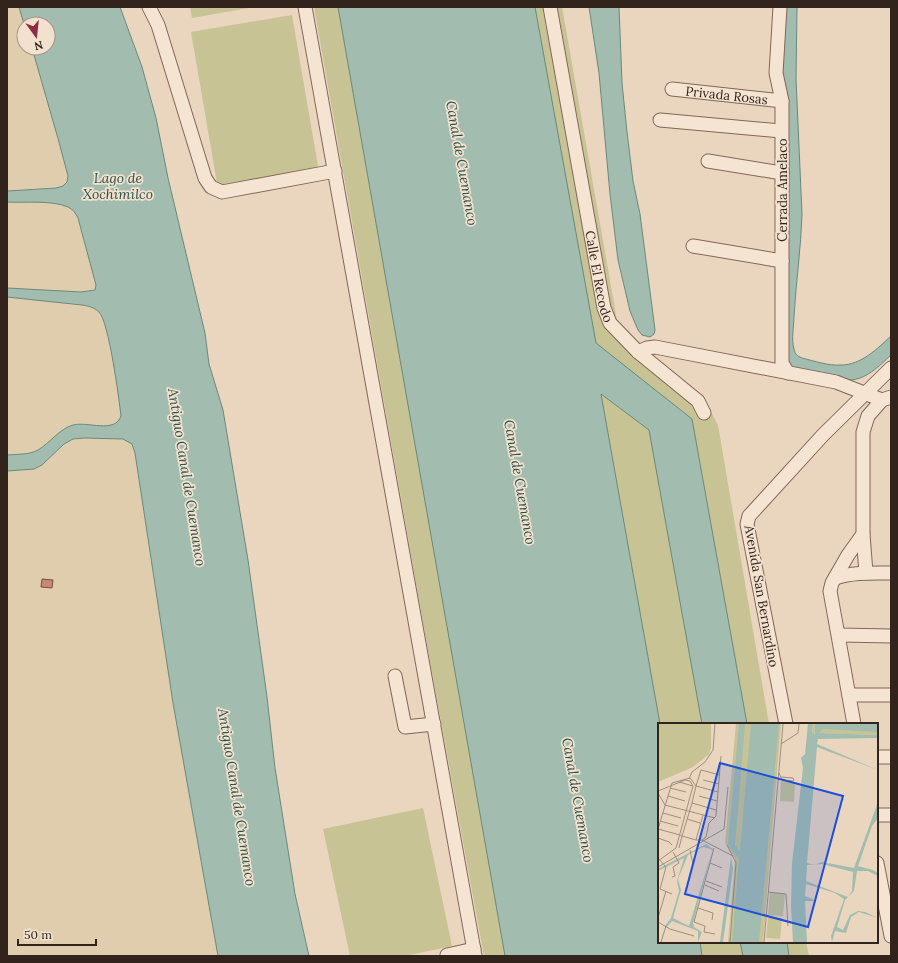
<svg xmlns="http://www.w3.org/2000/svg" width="898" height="963" viewBox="0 0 898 963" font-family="Lora,serif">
  <rect width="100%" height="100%" fill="#ead5bf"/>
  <g fill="#dfcdad">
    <path d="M 7,7 L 19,7 L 24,24 L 24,48 L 32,48 L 41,75 L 68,176 L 67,182 L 63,186 L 7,191 Z"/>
    <path d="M 7,202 L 60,204 L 69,207 L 75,212 L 78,218 L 94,273 L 96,285 L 95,289 L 81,292 L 7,288 Z"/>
    <path d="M 7,297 L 82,305 L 92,307 L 99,311 L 103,317 L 116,376 L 121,416 L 120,421 L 116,424 L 105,426 L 93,425 L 71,425 L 38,450 L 31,453 L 7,455 Z"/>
    <path d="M 84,438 L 123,439 L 132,444 L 135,453 L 173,703 L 218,956 L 7,956 L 7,471 L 34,469 L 42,465 L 51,458 L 64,444 L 73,439 Z"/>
  </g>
  <g fill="#c7c395">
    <path d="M 190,7 L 254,7 L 192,18 Z"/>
    <path d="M 314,7 L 562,7 L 619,332 L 708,407 L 718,425 L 769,724 L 659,724 L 659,942 L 806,942 L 809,956 L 484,956 L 429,656 Z"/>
    <path d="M 292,15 L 319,172 L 218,189 L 191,32 Z"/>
    <path d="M 423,808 L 452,946 L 405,956 L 350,956 L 323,829 Z"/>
  </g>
  <g fill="#a2bdaf" stroke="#6a897b">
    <path d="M 19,7 L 120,7 L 142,67 L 156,118 L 168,178 L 205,333 L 209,364 L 223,410 L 248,560 L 267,697 L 275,768 L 295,894 L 309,956 L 218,956 L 173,703 L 135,453 L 132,444 L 123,439 L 84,438 L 73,439 L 64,444 L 42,465 L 34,469 L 7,471 L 7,455 C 17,454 29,455 38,450 C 50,443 59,429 73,425 C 87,421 115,434 121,416 C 119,399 109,322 99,312 C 94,307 88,306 82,305 L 7,297 L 7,288 L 81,292 L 95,290 L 96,285 L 78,218 C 76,214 73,209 68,207 C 53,200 23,203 7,202 L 7,191 L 56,188 L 63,186 L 67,182 L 68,176 L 59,142 L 32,48 L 48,48 L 48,24 L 24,24 Z"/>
    <path d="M 338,7 L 535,7 L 596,343 L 692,419 L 747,724 L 702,724 L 649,430 L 601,394 L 660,724 L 659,724 L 659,942 L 700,942 L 702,956 L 505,956 Z"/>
    <path d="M 589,7 L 619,7 L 622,83 L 627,132 L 633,181 L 640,214 L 655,330 L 654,334 L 650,337 L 642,335 L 638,330 L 630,311 L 618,260 L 610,194 L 599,73 Z"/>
    <path d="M 784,7 L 797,7 L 796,79 L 802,214 C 801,248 796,282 794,316 C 794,326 791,339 794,349 C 795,354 797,356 802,358 C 814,361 829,366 841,365 C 861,365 877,349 891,336 L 891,355 C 879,366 866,380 849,380 L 793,369 L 786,359 L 781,67 Z"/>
    <path d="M 740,942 L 787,942 L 789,956 L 743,956 Z"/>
  </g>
  <path fill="#c68877" stroke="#7f4c40" d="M 42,579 L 53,580 L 52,588 L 41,587 Z"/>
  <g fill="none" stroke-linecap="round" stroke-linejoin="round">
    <defs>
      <g id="minor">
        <path d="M 149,7 L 158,25 L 205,178 L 211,187 L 222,192 L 335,171"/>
        <path d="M 305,7 L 475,956"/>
        <path id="s1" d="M 550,7 L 604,308 L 610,323 L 638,352 L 698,401 L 704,413"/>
        <path d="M 780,7 L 776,73 L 782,101 L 782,363 L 788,373"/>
        <path id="s2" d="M 672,89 L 782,101"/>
        <path d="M 660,120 L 781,131"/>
        <path d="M 708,161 L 782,173"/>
        <path d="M 693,246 L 782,261"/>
        <path d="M 638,352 L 647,348 L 655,347 L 836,382 L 882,400 L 891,397"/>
        <path d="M 863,534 L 866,573"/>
        <path d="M 835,578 C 853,572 872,573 891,573"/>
        <path d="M 839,635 L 891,636"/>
        <path d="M 395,676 L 405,727 L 434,724"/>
        <path d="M 849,695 L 891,695"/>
        <path d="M 786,724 L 747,524 L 749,516 L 823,435 L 891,368"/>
        <path d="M 854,724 L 830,591 L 832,583 L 848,555 L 863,534 L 863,432 L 868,416 L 882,400"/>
        <path d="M 877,757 L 891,757"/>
        <path d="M 877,815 L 891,815"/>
        <path d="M 877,863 L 891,936"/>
        <path d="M 447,955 L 474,949"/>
      </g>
    </defs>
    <use href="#minor" stroke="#826659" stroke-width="15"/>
    <use href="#minor" stroke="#f6e4d2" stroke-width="13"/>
  </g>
  <g text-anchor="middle" stroke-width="3.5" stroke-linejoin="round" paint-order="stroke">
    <g font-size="13" fill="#32231c" stroke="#f2e1ce">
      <text dy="5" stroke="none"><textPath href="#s2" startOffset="55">Privada Rosas</textPath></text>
      <text transform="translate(782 190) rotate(-90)" y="5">Cerrada Amelaco</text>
      <text dy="5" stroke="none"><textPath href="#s1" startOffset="274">Calle El Recodo</textPath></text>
      <text transform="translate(762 596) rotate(80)" y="5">Avenida San Bernardino</text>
    </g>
    <g font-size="14" font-style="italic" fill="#2c5147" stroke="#f2e1ce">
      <text transform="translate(462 163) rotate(80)" y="5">Canal de Cuemanco</text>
      <text x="118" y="183">Lago de<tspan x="118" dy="16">Xochimilco</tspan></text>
      <text transform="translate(187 477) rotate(81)" y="5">Antiguo Canal de Cuemanco</text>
      <text transform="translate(520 482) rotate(80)" y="5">Canal de Cuemanco</text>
      <text transform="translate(237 797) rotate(81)" y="5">Antiguo Canal de Cuemanco</text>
      <text transform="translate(578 800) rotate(80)" y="5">Canal de Cuemanco</text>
    </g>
  </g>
  <g transform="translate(658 723)">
    <rect width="220" height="220" fill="#ead5bf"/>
    <path d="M 0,1 L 53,1 L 53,25 L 51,31 L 35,44 L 0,59 ZM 78,1 L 123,1 L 105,219 L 70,219 L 77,136 L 67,120 ZM 155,1 L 220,1 L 220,12 L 154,10 ZM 123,58 L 137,59 L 136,79 L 122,78 ZM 112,169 L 127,171 L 125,193 L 110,192 ZM 110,194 L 124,195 L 122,216 L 108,215 Z" fill="#c7c395"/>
    <path d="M 81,1 L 87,1 L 77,122 L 82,128 L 93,1 L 121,1 L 101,219 L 74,219 L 81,136 L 70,122 ZM 150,1 L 155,1 L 154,9 L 157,11 L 157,1 L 220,1 L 220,9 L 165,6 L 161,10 L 220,12 L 220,15 L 160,16 L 159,21 L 220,47 L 159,24 L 149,140 L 156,142 L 164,139 L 196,145 L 220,79 L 220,95 L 214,103 L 200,143 L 215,147 L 220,150 L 220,153 L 210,148 L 199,148 L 196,168 L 187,177 L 179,204 L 185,207 L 192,192 L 200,188 L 207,189 L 220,195 L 201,189 L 193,194 L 188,210 L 177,208 L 174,219 L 173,213 L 186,176 L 177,170 L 148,161 L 147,173 L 159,178 L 147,178 L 149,219 L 135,219 L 133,183 L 134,140 L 145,45 L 143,35 L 147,31 ZM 164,141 L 195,149 L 194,168 L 190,174 L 148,158 L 149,142 ZM 48,121 L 55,126 L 35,200 L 36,204 L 44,209 L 40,219 L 40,208 L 14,198 L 8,205 L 7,203 L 13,195 L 21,168 L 19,158 L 26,135 L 0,148 L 0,146 ZM 45,124 L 53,126 L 54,129 L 31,203 L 15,195 L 23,167 L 20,156 L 30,132 ZM 73,134 L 75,146 L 65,219 L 62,219 Z" fill="#a2bdaf" fill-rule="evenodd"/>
    <path fill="none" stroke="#a08e7e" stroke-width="1" d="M 123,21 L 140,10 L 141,1M 121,50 L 124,57 L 135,58M 123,54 L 135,55 L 136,58M 31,56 L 34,49 L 47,39 L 55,27 L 57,1M 45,57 L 61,61M 21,59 L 35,63M 12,65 L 28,69M 0,68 L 27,57 L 32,58 L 35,63 L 18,125 L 0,138M 60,69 L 38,63 L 43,47 L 62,52M 0,70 L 7,82 L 57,95M 10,73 L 27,78M 41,73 L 59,78M 34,80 L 58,87M 5,90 L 23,95M 29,96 L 42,100M 2,98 L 20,103M 0,115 L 11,119 L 14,122M 38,117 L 45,92M 44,117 L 48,114 L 51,100 L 58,93 L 63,33M 69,122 L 78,140 L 72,219M 21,125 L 24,113 L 34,80 L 38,63 L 32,55 L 14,60 L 0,106 L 22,112 L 24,113 L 38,117 L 44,117 L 75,133M 56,125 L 36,199 L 47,203 L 46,209 L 57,211M 32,127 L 35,141M 0,135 L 8,144 L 2,166 L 14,171M 52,140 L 64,145M 0,152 L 0,144 L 66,106 L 70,64M 14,154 L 17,153 L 15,144 L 21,140 L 15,129M 48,158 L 64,164M 47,162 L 61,168M 110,169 L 128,171 L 130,203M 40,185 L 55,190 L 54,197M 0,195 L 8,168M 0,199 L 12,206 L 36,213M 3,219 L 8,203M 106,219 L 125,1"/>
    <path fill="#1d4ed8" fill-opacity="0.15" stroke="#1d4ed8" stroke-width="2" d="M 62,40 L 185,73 L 150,204 L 27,171 Z"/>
    <rect width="220" height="220" fill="none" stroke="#32231c" stroke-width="2"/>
  </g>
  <rect width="898" height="963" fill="none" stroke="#32231c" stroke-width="16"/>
  <g transform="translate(36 36) rotate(165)"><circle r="19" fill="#f2e1ce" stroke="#a59587"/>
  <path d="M0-3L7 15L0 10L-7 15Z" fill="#8d2d41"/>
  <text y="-6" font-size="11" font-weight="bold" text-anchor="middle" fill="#32231c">N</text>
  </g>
  <path d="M18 939v6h78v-6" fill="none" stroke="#32231c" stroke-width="2"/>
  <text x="24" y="939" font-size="12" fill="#32231c" stroke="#f2e1ce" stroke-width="3" paint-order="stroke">50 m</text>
</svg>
